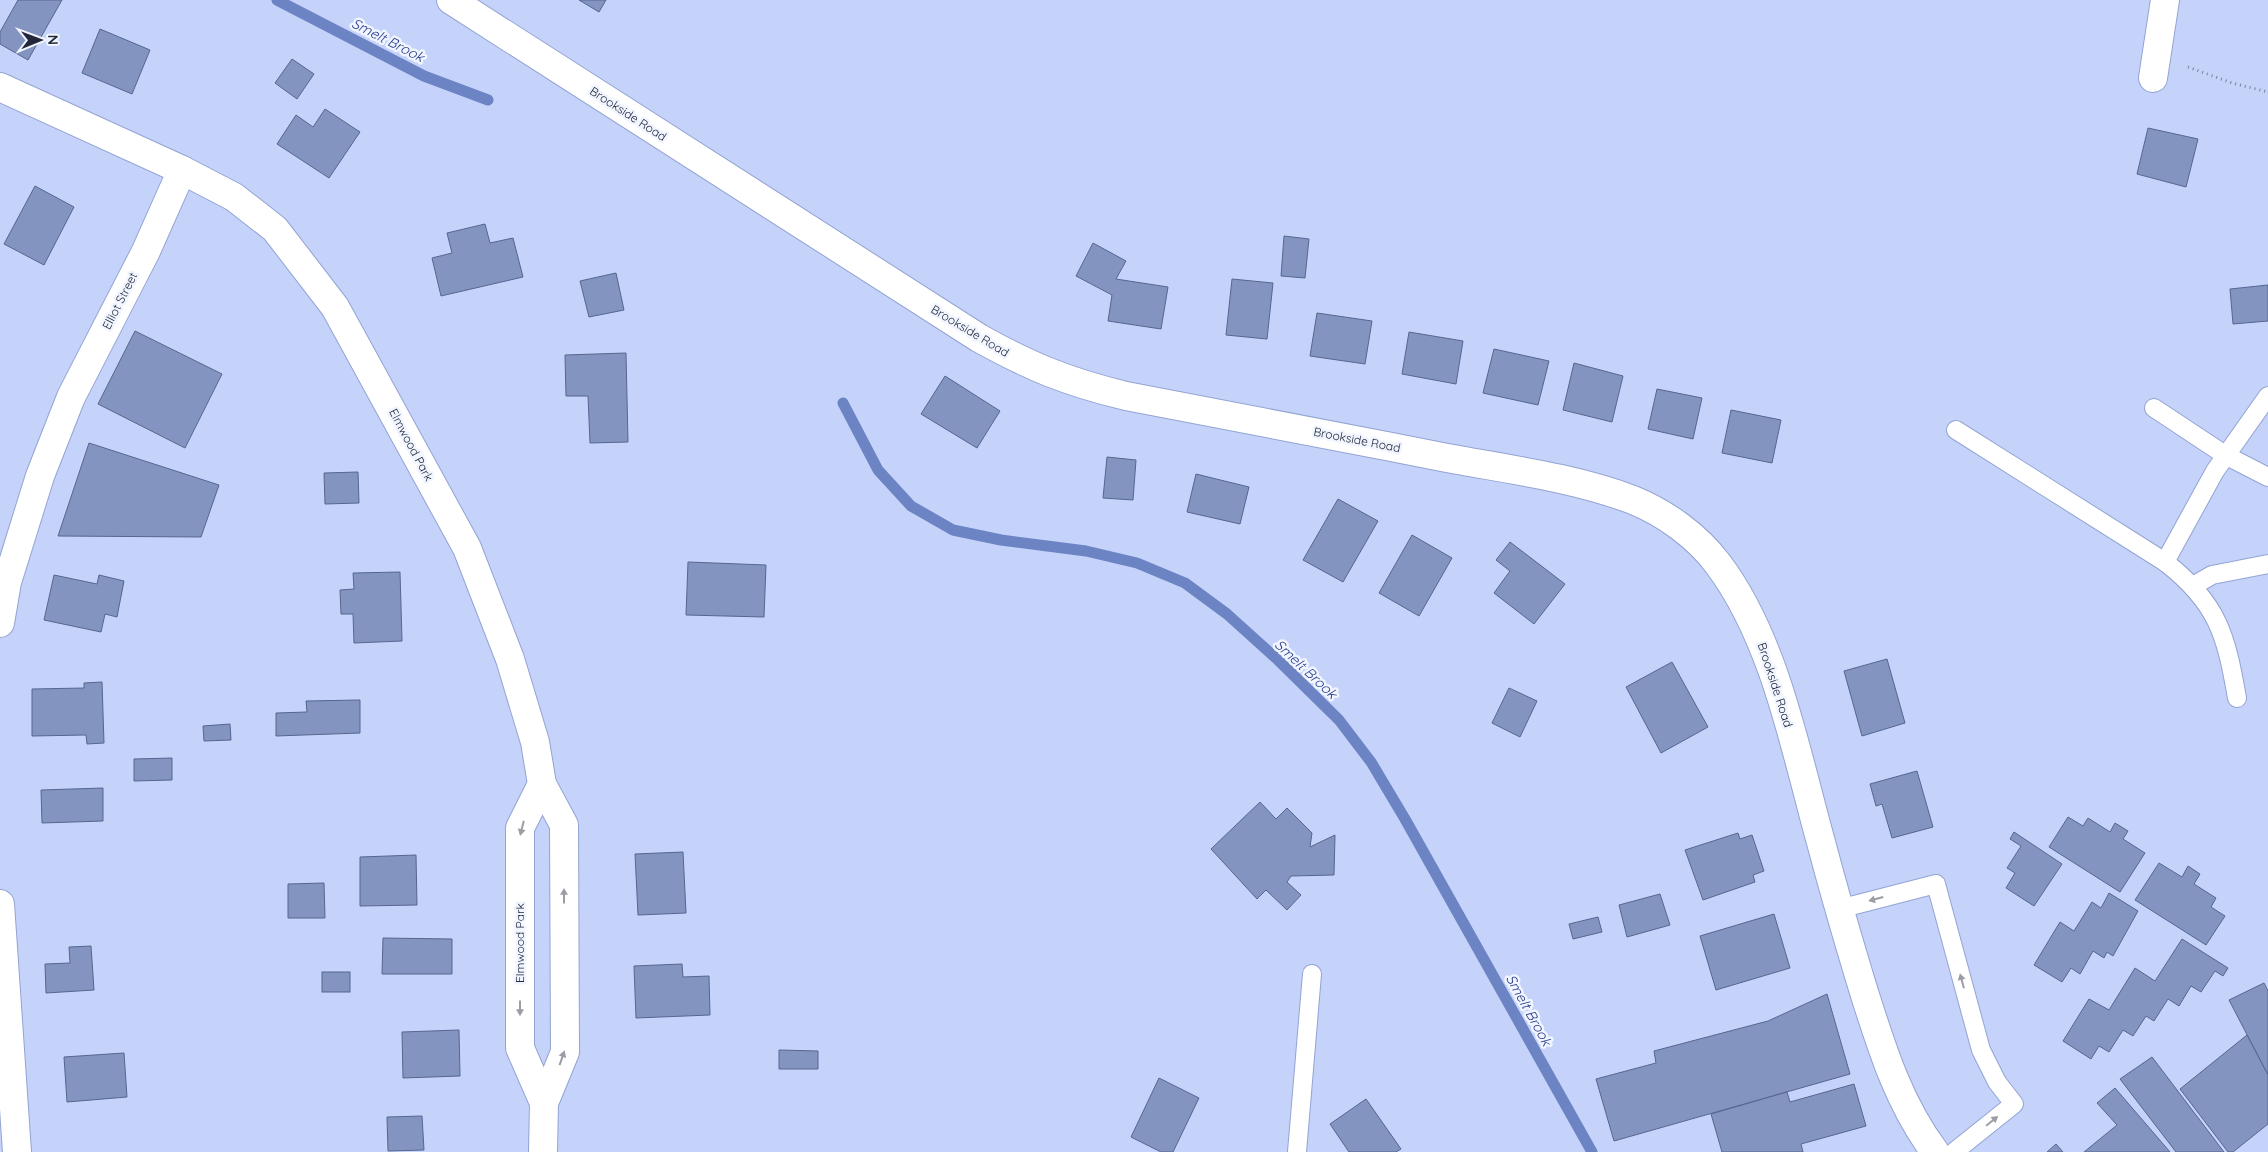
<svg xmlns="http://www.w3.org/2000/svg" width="2268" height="1152" viewBox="0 0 2268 1152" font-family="Quicksand,sans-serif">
  <rect width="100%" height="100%" fill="#c5d3fa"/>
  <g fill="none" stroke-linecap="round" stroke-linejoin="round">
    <g stroke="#6c83c4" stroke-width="11">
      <path d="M 277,0 L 424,76 L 488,100"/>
      <path d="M 843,403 L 878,470 L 911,506 L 953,530 L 1001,540 L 1086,551 L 1137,563 L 1185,583 L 1227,614 L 1278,660 L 1339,720 L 1371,762 L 1405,819 L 1592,1152"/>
    </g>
  </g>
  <g fill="#8394c1" stroke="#566690">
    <path d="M 18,0 L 62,0 L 28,60 L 0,44 L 0,32 Z"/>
    <path d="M 579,0 L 606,0 L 599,12 Z"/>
    <path d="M 100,29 L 150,50 L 132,94 L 82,73 Z"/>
    <path d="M 292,59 L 314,74 L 297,99 L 275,83 Z"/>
    <path d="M 325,109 L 360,132 L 329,178 L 277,144 L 296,115 L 313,127 Z"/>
    <path d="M 2148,128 L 2198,139 L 2186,187 L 2137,174 Z"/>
    <path d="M 35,186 L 74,207 L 44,265 L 4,244 Z"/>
    <path d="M 485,224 L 490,243 L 513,238 L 523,277 L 441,296 L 432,258 L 452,253 L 447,233 Z"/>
    <path d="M 1284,236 L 1309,239 L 1305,278 L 1281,276 Z"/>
    <path d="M 1093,243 L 1126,261 L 1116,279 L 1168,287 L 1161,329 L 1108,321 L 1112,295 L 1076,276 Z"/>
    <path d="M 616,273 L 624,310 L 589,317 L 580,281 Z"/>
    <path d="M 1232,279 L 1273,283 L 1267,339 L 1226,335 Z"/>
    <path d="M 2268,285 L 2268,321 L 2233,324 L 2230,289 Z"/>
    <path d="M 1317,313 L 1372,321 L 1365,364 L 1310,356 Z"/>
    <path d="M 135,331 L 222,374 L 185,448 L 98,404 Z"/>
    <path d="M 1409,332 L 1463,341 L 1456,384 L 1402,374 Z"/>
    <path d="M 1494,349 L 1549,361 L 1538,405 L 1483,393 Z"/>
    <path d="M 626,353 L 628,442 L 590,443 L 588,396 L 566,396 L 565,355 Z"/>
    <path d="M 1574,363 L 1623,376 L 1612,422 L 1563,410 Z"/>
    <path d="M 945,376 L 1000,411 L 977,448 L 921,414 Z"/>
    <path d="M 1657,389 L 1702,398 L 1693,439 L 1648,429 Z"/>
    <path d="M 1731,410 L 1781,420 L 1772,463 L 1722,453 Z"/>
    <path d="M 89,443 L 219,485 L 201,537 L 58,536 Z"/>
    <path d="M 1107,457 L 1136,460 L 1133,500 L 1103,498 Z"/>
    <path d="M 358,472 L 359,503 L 325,504 L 324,473 Z"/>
    <path d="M 1196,474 L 1249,487 L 1240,524 L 1187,512 Z"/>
    <path d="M 1338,499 L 1378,521 L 1343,582 L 1303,560 Z"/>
    <path d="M 1412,535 L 1452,558 L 1419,616 L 1379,593 Z"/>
    <path d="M 1510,542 L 1565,584 L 1534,624 L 1494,593 L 1510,571 L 1496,560 Z"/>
    <path d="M 688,562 L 766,565 L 764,617 L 686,615 Z"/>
    <path d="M 400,572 L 402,641 L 354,643 L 353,614 L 341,614 L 340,590 L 354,589 L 353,573 Z"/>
    <path d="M 54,575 L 97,584 L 99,575 L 124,581 L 117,617 L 105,614 L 101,632 L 44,620 Z"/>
    <path d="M 1887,659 L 1905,723 L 1862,736 L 1844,671 Z"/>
    <path d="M 1672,662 L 1708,727 L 1661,753 L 1626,687 Z"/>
    <path d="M 102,682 L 104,743 L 87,744 L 86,735 L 32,736 L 32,689 L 84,688 L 84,683 Z"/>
    <path d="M 1509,688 L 1537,701 L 1520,737 L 1492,723 Z"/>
    <path d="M 360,700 L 360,733 L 276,736 L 276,713 L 307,712 L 306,701 Z"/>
    <path d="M 230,724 L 231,740 L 204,741 L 203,726 Z"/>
    <path d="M 172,758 L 172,780 L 134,781 L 134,759 Z"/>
    <path d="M 1917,771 L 1933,827 L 1892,838 L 1882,804 L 1876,806 L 1870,784 Z"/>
    <path d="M 103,788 L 103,821 L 42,823 L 41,790 Z"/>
    <path d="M 1260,802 L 1276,819 L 1287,808 L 1312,833 L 1310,847 L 1335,835 L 1334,875 L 1291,876 L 1287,882 L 1301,895 L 1287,910 L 1266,890 L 1257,899 L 1211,849 Z"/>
    <path d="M 2068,817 L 2083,826 L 2088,818 L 2110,832 L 2115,823 L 2128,831 L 2123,839 L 2145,853 L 2120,892 L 2049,847 Z"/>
    <path d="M 2014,832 L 2062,864 L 2034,906 L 2006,888 L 2015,873 L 2007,868 L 2021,846 L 2010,839 Z"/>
    <path d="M 1738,833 L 1740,839 L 1752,835 L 1764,871 L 1753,875 L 1755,882 L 1703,900 L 1685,850 Z"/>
    <path d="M 683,852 L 686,913 L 638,915 L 635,854 Z"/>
    <path d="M 416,855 L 417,905 L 360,906 L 360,857 Z"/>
    <path d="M 2159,863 L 2182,877 L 2188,866 L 2200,874 L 2194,884 L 2216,898 L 2211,907 L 2225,916 L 2206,945 L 2135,900 Z"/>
    <path d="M 324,883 L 325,918 L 288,918 L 288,884 Z"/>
    <path d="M 2109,893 L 2138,911 L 2113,956 L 2107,952 L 2104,958 L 2093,951 L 2080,974 L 2071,968 L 2062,982 L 2034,965 L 2060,922 L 2074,931 L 2092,902 L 2101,908 Z"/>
    <path d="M 1660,894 L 1670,925 L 1627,937 L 1619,905 Z"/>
    <path d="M 1774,914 L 1790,968 L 1716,990 L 1700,936 Z"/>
    <path d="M 1598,917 L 1602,932 L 1573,939 L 1569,924 Z"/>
    <path d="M 383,938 L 452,939 L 452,974 L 382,974 Z"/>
    <path d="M 2182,939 L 2228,968 L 2223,976 L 2215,971 L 2201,992 L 2191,986 L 2179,1006 L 2168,999 L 2154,1021 L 2146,1016 L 2133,1036 L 2123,1030 L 2109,1052 L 2099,1046 L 2091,1059 L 2063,1041 L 2089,999 L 2109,1010 L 2135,968 L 2155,981 Z"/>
    <path d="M 91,946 L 94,990 L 46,993 L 45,964 L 70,963 L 69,947 Z"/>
    <path d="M 682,964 L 683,977 L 709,976 L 710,1015 L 636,1018 L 634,966 Z"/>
    <rect x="322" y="972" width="28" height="20"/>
    <path d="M 2264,983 L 2268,991 L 2268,1075 L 2229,1000 Z"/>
    <path d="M 1827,994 L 1850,1074 L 1614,1141 L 1596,1079 L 1656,1063 L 1654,1051 L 1768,1021 Z"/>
    <path d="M 459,1030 L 460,1076 L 403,1078 L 402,1032 Z"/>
    <path d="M 2247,1035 L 2268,1075 L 2268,1124 L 2233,1152 L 2228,1152 L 2180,1089 Z"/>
    <path d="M 779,1050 L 818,1051 L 818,1069 L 779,1069 Z"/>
    <path d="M 124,1053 L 127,1097 L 67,1102 L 64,1057 Z"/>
    <path d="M 2152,1057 L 2224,1152 L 2176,1152 L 2120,1079 Z"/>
    <path d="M 1159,1078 L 1199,1098 L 1173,1152 L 1161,1152 L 1131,1137 Z"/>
    <path d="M 1854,1084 L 1866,1126 L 1801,1144 L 1803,1152 L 1722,1152 L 1711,1114 L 1787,1092 L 1790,1102 Z"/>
    <path d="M 2115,1088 L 2170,1152 L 2084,1152 L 2117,1125 L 2097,1103 Z"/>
    <path d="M 1366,1099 L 1401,1149 L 1396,1152 L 1349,1152 L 1330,1124 Z"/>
    <path d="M 422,1116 L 424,1150 L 388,1151 L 387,1117 Z"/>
    <path d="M 2056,1144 L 2063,1152 L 2047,1152 Z"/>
  </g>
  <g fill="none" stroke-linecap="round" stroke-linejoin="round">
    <defs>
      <g id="service">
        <path d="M 2154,408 L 2225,455 L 2268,477"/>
        <path d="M 1956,430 L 2165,562 C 2218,603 2226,635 2237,698"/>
        <path d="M 2165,562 L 2215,471 L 2268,396"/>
        <path d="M 2193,586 L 2212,575 L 2268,564"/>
        <path d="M 1839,909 L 1936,884 L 1981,1050 L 1997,1082 L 2014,1104 L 1954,1152"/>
        <path d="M 1297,1152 L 1312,974"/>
      </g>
      <g id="minor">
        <path d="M 451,0 L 979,338 C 1031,367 1068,382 1126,396 C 1232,416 1337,436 1442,457 C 1505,469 1573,477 1633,500 C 1665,513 1697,536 1718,564 C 1776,641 1796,754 1822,846 C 1835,895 1849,943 1864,992 C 1882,1049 1899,1104 1935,1152"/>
        <path d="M 2153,78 L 2165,0"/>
        <path d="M 0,87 L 182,170 L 146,251 L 71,397 L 40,476 L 7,582 L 0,623"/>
        <path d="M 182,170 L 234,197 L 275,229 L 335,307 L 467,548 L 510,659 L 535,742 L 542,784 L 564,825 L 565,1052 L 544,1103 L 543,1152"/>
        <path d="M 542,784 L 520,828 L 520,1048 L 544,1103"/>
        <path d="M 0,904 L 17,1152"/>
      </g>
    </defs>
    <use href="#service" stroke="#93a4d3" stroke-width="20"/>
    <use href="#minor" stroke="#93a4d3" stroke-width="30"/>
    <path stroke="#7983a1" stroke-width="3" stroke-dasharray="1 4" stroke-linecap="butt" d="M 2188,67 L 2232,83 L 2268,92"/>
    <use href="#service" stroke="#fff" stroke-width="18"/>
    <use href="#minor" stroke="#fff" stroke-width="28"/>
  </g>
  <defs><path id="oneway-solid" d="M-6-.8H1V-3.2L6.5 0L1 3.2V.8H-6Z" transform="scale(1.25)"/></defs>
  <g fill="#9c9ea6">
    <use href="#oneway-solid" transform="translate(522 828) rotate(104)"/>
    <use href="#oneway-solid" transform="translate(564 896) rotate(-90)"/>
    <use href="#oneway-solid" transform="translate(1876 899) rotate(165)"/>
    <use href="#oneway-solid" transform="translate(1962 981) rotate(-105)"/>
    <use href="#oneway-solid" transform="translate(520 1008) rotate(90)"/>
    <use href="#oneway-solid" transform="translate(562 1058) rotate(-71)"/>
    <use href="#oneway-solid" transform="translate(1992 1121) rotate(-39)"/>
  </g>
  <g text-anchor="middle" stroke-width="5" stroke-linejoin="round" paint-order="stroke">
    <g font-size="12" fill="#22283a" stroke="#f1f5ff">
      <text transform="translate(628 114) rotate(33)" y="4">Brookside Road</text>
      <text transform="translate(120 301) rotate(-63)" y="4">Elliot Street</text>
      <text transform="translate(970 331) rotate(31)" y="4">Brookside Road</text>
      <text transform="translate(1357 440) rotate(11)" y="4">Brookside Road</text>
      <text transform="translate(411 445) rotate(62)" y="4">Elmwood Park</text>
      <text transform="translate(1775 685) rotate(72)" y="4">Brookside Road</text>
      <text transform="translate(520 943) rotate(-90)" y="4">Elmwood Park</text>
    </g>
    <g font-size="14" font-style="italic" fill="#2a3e8d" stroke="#f1f5ff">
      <text transform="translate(388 40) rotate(27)" y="5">Smelt Brook</text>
      <text transform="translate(1306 669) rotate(43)" y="5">Smelt Brook</text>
      <text transform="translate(1529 1010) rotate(61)" y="5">Smelt Brook</text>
    </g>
  </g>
  <g transform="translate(40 40) rotate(89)" stroke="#f1f5ff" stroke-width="4" paint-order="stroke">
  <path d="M0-4L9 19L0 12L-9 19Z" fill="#22283a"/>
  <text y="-8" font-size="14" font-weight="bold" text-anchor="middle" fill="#22283a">N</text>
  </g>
</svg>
